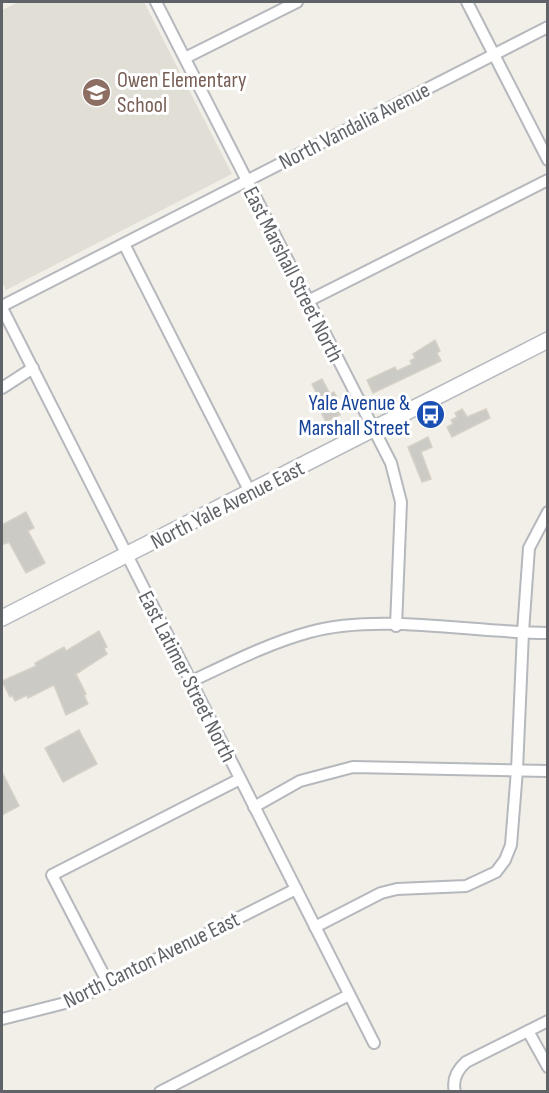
<svg xmlns="http://www.w3.org/2000/svg" width="549" height="1093" viewBox="0 0 549 1093" font-family="'Sofia Sans Condensed',sans-serif">
  <rect width="100%" height="100%" fill="#f1efe8"/>
  <path fill="#e1ded6" d="M 19,2 L 144,2 L 232,174 L 6,290 L 2,282 L 2,10 Z"/>
  <g fill="#cccac5" stroke="#d6d1c6" stroke-width="1.5">
    <path d="M 435,340 L 440,351 L 437,353 L 441,361 L 373,393 L 367,380 L 395,367 L 397,371 L 412,364 L 410,361 L 415,358 L 413,354 Z"/>
    <path d="M 322,379 L 330,394 L 334,392 L 338,400 L 334,402 L 340,415 L 326,422 L 317,404 L 321,402 L 312,384 Z"/>
    <path d="M 462,409 L 467,417 L 486,409 L 490,418 L 452,437 L 447,427 L 453,424 L 451,420 L 457,417 L 455,413 Z"/>
    <path d="M 428,437 L 432,447 L 421,452 L 431,479 L 422,482 L 408,447 Z"/>
    <path d="M 26,512 L 34,528 L 28,531 L 45,563 L 26,573 L 9,542 L 4,544 L 2,540 L 2,525 Z"/>
    <path d="M 99,631 L 107,647 L 104,648 L 107,654 L 76,674 L 86,694 L 84,695 L 88,704 L 66,715 L 54,685 L 28,698 L 27,695 L 15,701 L 12,695 L 10,697 L 2,681 L 36,666 L 35,663 L 64,647 L 66,651 Z"/>
    <path d="M 79,730 L 97,764 L 63,782 L 45,748 Z"/>
    <path d="M 2,772 L 19,806 L 2,815 Z"/>
  </g>
  <g fill="none" stroke-linecap="round" stroke-linejoin="round">
    <defs>
      <g id="street">
        <path d="M 156,2 L 391,463 L 401,502 L 396,626"/>
        <path d="M 467,2 L 548,160"/>
        <path d="M 185,58 L 297,2"/>
        <path d="M 124,244 L 250,492"/>
        <path d="M 308,301 L 548,180"/>
        <path d="M 2,306 L 548,27"/>
        <path d="M 2,308 L 374,1043"/>
        <path d="M 2,388 L 33,368"/>
        <path d="M 192,681 C 230,663 269,643 310,632 C 380,613 475,633 548,633"/>
        <path d="M 254,807 L 300,781 L 353,767 L 548,771"/>
        <path d="M 315,927 L 381,893 L 397,889 L 466,886 L 496,872 L 505,860 L 511,845 L 517,770 L 523,632 L 529,548 L 548,512"/>
        <path d="M 108,983 L 52,875 L 240,779"/>
        <path d="M 2,1019 L 73,1001 L 296,889"/>
        <path d="M 528,1031 L 548,1067"/>
        <path d="M 160,1092 L 349,995"/>
        <path d="M 455,1092 C 452,1080 457,1070 466,1062 L 548,1021"/>
      </g>
      <path id="secondary" d="M 2,618 L 548,340"/>
    </defs>
    <use href="#street" stroke="#b5b8bc" stroke-width="14"/>
    <use href="#secondary" stroke="#b6babf" stroke-width="18"/>
    <use href="#street" stroke="#fff" stroke-width="10"/>
    <use href="#secondary" stroke="#fff" stroke-width="15"/>
  </g>
  <defs>
    <symbol id="school-disc" viewBox="-11 -11 22 22"><circle r="9.5" fill="#8d6e63" stroke="#fff"/><path d="M0-5L7-2L0 1L-7-2ZM-4 1L0 2.5L4 1V4Q0 6-4 4Z" fill="#fff"/></symbol>
    <symbol id="bus-disc" viewBox="-11 -11 22 22"><circle r="9.5" fill="#1a4fb4" stroke="#fff"/><path d="M-5-6H5V4H4V6H2V4H-2V6H-4V4H-5ZM-3.5-4V0h7V-4ZM-3.5 1.2v1.5H-2V1.2ZM2 1.2v1.5H3.5V1.2Z" fill="#fff"/></symbol>
  </defs>
  <g fill-rule="evenodd">
    <use href="#school-disc" x="80" y="76" width="33" height="33"/>
    <use href="#bus-disc" x="414" y="398" width="33" height="33"/>
  </g>
  <g text-anchor="middle" stroke-width="6" stroke-linejoin="round" paint-order="stroke">
    <g font-size="22" fill="#785e54" stroke="#fff" text-anchor="start">
      <text x="117" y="87">Owen Elementary<tspan x="117" dy="25">School</tspan></text>
    </g>
    <g font-size="22" fill="#5f6368" stroke="#fff">
      <text transform="translate(354 125) rotate(-27)" y="8">North Vandalia Avenue</text>
      <text transform="translate(294 274) rotate(63)" y="8">East Marshall Street North</text>
      <text transform="translate(227 504) rotate(-27)" y="8">North Yale Avenue East</text>
      <text transform="translate(188 676) rotate(63)" y="8">East Latimer Street North</text>
      <text transform="translate(151 959) rotate(-26)" y="8">North Canton Avenue East</text>
    </g>
    <g font-size="22" fill="#164399" stroke="#fff" text-anchor="end">
      <text x="410" y="410">Yale Avenue &amp;<tspan x="410" dy="25">Marshall Street</tspan></text>
    </g>
  </g>
  <rect width="549" height="1093" fill="none" stroke="#5f6368" stroke-width="6"/>
</svg>
